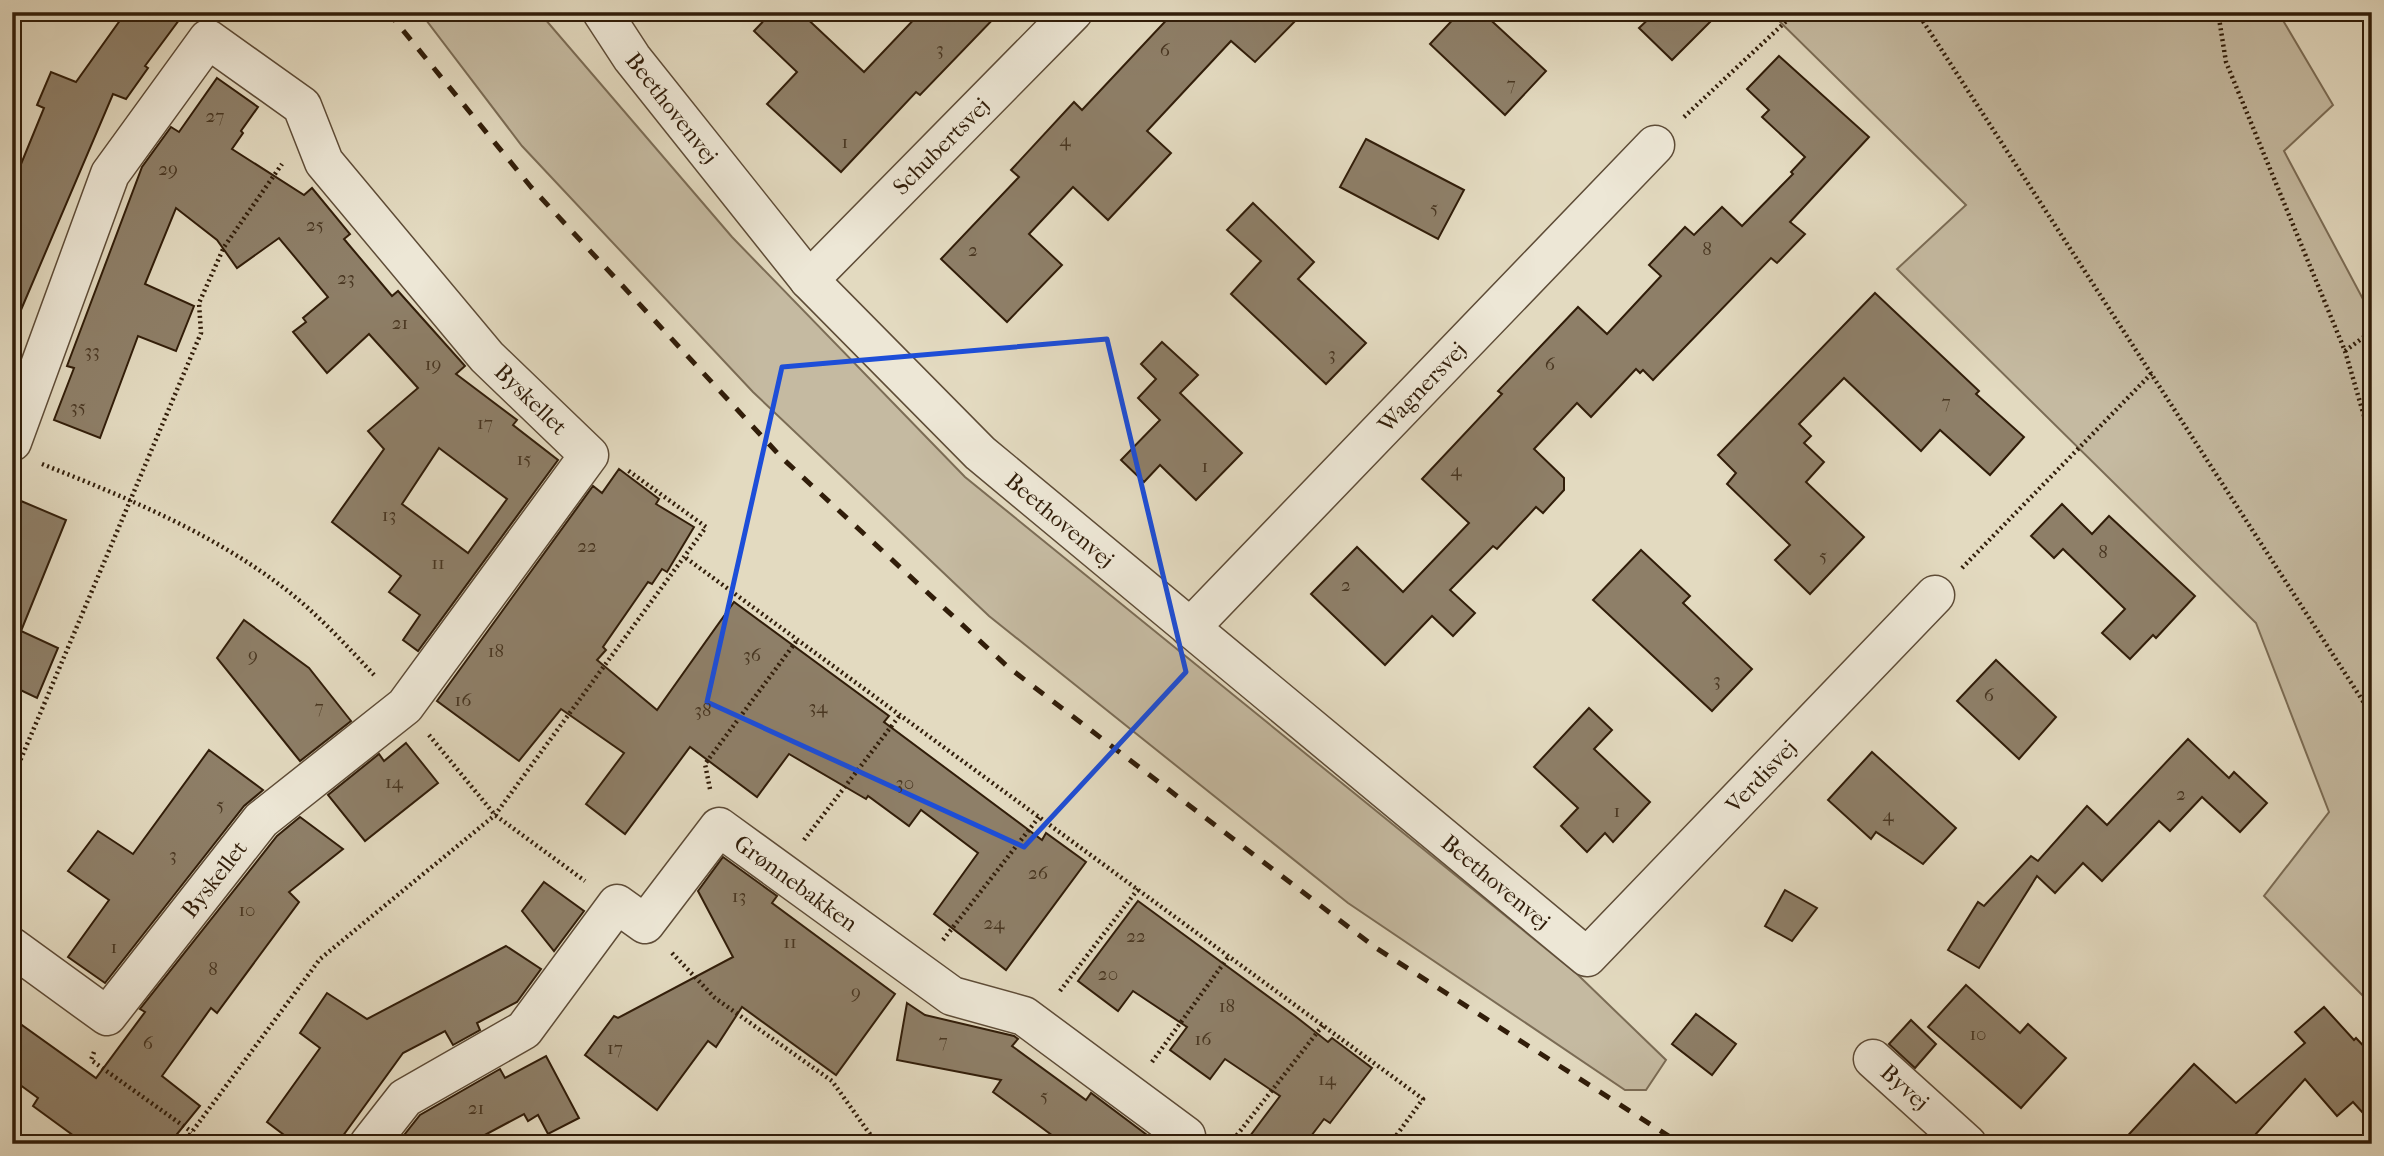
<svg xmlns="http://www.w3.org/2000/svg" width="2384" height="1156" viewBox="0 0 2384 1156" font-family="'IM FELL French Canon',serif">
  <rect width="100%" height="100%" fill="#e3dac0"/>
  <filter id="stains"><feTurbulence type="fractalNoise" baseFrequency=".00286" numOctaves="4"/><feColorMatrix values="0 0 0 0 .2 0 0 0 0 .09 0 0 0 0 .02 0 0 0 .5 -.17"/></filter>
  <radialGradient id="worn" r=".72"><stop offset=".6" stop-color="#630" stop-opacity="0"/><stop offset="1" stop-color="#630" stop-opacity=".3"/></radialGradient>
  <g fill="#c5baa1" stroke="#7b6c55" stroke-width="2">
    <path d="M 420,12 L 539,12 L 732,237 L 965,477 L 1577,974 L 1666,1060 L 1646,1090 L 1625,1090 L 1348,903 L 989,616 L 753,392 L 522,146 Z"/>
    <path d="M 1770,12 L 2278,12 L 2333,105 L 2284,151 L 2372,316 L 2372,1005 L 2264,896 L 2329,812 L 2256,623 L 1897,269 L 1966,205 Z"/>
  </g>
  <g fill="#8e7f68" stroke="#311d09" stroke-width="2" fill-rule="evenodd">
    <path d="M 126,12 L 185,12 L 145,66 L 148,68 L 126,99 L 113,94 L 12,331 L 12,186 L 44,108 L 37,105 L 51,72 L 76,82 Z"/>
    <path d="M 772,12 L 800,12 L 864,72 L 921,12 L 1000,12 L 920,95 L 916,92 L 841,172 L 767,104 L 797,72 L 754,31 Z"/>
    <path d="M 1174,12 L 1304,12 L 1255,62 L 1231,41 L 1147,131 L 1171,153 L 1108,220 L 1073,187 L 1029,234 L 1062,265 L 1007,322 L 941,259 L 1019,177 L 1011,170 L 1074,102 L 1082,110 Z"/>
    <path d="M 1460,12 L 1482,12 L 1546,71 L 1505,115 L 1430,44 Z"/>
    <path d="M 1656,12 L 1720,12 L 1672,60 L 1639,28 Z"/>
    <path d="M 1779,56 L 1869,137 L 1790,222 L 1805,234 L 1777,263 L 1771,258 L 1653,380 L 1643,370 L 1640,373 L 1636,369 L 1591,417 L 1577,403 L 1534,449 L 1564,478 L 1564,490 L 1543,513 L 1536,507 L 1497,549 L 1493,546 L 1450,590 L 1475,613 L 1453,636 L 1432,616 L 1385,665 L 1311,594 L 1357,547 L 1403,592 L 1469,523 L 1422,479 L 1502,394 L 1498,391 L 1578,307 L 1607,334 L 1661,276 L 1649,265 L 1685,227 L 1694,235 L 1722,207 L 1742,226 L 1793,174 L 1791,172 L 1805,157 L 1762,117 L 1769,110 L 1747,89 Z"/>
    <path d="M 217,78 L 258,107 L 241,131 L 243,133 L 232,149 L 304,195 L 312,188 L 350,234 L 344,239 L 392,296 L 398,291 L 465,366 L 456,374 L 517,420 L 513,425 L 558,460 L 418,651 L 403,640 L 420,615 L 389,592 L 401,576 L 332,522 L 384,449 L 368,431 L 418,388 L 369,334 L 327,373 L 293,332 L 306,322 L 303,318 L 328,297 L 279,238 L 237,268 L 217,240 L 176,208 L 145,284 L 194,306 L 176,351 L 138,336 L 100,438 L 54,420 L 74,368 L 67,366 L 142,167 L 171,127 L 179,132 ZM 439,448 L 507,499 L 468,553 L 402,504 Z"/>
    <path d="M 1366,139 L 1464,190 L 1438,239 L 1340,187 Z"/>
    <path d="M 1253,203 L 1314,262 L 1298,279 L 1366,343 L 1326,384 L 1231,294 L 1261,261 L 1227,230 Z"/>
    <path d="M 1875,293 L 1979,391 L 1976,394 L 2024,437 L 1990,475 L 1940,430 L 1921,451 L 1844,378 L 1799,424 L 1811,436 L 1804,443 L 1824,462 L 1806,482 L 1864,537 L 1810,594 L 1775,560 L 1790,545 L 1727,484 L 1736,473 L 1718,455 Z"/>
    <path d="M 1162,342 L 1198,375 L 1180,393 L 1242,453 L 1196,500 L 1160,465 L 1144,482 L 1121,460 L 1160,420 L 1138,398 L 1156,379 L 1141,364 Z"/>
    <path d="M 619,469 L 659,499 L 656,504 L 694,527 L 667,572 L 662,569 L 652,584 L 648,582 L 603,647 L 606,650 L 597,660 L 657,710 L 734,602 L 889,716 L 884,722 L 1042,840 L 1046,833 L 1086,862 L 1006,970 L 934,914 L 978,853 L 921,810 L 909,826 L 868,796 L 866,799 L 789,754 L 757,797 L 690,747 L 625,834 L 586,804 L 624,753 L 561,709 L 519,761 L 437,701 L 593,486 L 602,493 Z"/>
    <path d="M 21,501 L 66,520 L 21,631 L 58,648 L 37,698 L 12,686 L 12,521 Z"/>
    <path d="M 2062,504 L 2092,534 L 2109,516 L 2195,596 L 2156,638 L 2153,635 L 2130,659 L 2102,633 L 2125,609 L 2063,549 L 2054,558 L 2031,536 Z"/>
    <path d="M 1641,550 L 1690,596 L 1683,603 L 1752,669 L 1712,711 L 1593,600 Z"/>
    <path d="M 244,620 L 309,668 L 351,721 L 300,761 L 217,658 Z"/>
    <path d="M 1996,660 L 2056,717 L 2019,759 L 1957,701 Z"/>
    <path d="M 1589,708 L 1612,730 L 1594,749 L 1650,802 L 1613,842 L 1605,833 L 1587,852 L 1561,826 L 1578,808 L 1534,767 Z"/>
    <path d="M 2188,739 L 2229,778 L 2234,772 L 2267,803 L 2240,832 L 2202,797 L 2170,831 L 2159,821 L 2102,881 L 2083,863 L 2055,893 L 2037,876 L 1979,968 L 1948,950 L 1978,902 L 1984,906 L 2031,856 L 2038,861 L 2087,806 L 2107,825 Z"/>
    <path d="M 406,743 L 438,783 L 365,841 L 328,795 L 379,754 L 384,761 Z"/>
    <path d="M 209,750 L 263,790 L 244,806 L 105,983 L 68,957 L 109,900 L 68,871 L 98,831 L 133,854 Z"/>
    <path d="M 1872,752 L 1956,828 L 1923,864 L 1876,832 L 1871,839 L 1828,800 Z"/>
    <path d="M 300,817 L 343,849 L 289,892 L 299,902 L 217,1013 L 211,1008 L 162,1076 L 200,1106 L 169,1144 L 85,1144 L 33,1106 L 38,1098 L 12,1079 L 12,1018 L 96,1078 L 145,1012 L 140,1009 L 277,836 Z"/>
    <path d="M 723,857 L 777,896 L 772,903 L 895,994 L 836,1075 L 742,1007 L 716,1047 L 708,1041 L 657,1110 L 585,1055 L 614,1016 L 618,1018 L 733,957 L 698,891 Z"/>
    <path d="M 544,882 L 584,911 L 554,951 L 522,911 Z"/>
    <path d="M 1785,890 L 1817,908 L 1792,941 L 1765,926 Z"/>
    <path d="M 1138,901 L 1295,1016 L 1328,1042 L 1332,1038 L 1372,1068 L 1330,1123 L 1324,1119 L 1305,1144 L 1244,1144 L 1280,1096 L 1225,1059 L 1210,1079 L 1170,1050 L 1187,1027 L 1133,991 L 1118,1011 L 1078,981 Z"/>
    <path d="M 506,946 L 541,969 L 517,1002 L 477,1023 L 480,1030 L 453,1045 L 445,1031 L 403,1053 L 337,1144 L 296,1144 L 267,1122 L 320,1048 L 300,1033 L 327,993 L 367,1019 Z"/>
    <path d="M 1966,985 L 2020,1033 L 2028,1024 L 2066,1058 L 2021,1108 L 1928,1027 Z"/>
    <path d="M 907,1003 L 925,1015 L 1014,1036 L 1018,1039 L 1012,1046 L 1086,1100 L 1091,1093 L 1159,1144 L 1064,1144 L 993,1092 L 1001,1080 L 897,1060 Z"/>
    <path d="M 2324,1007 L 2354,1040 L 2356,1038 L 2372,1055 L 2372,1123 L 2353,1102 L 2337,1116 L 2305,1079 L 2247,1144 L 2120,1144 L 2194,1064 L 2236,1103 L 2305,1043 L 2295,1032 Z"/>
    <path d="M 1696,1014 L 1736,1044 L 1712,1075 L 1672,1044 Z"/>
    <path d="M 1911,1020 L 1936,1044 L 1915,1068 L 1889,1044 Z"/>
    <path d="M 546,1056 L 579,1118 L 548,1134 L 538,1115 L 528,1121 L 524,1114 L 468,1144 L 397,1144 L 420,1115 L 500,1069 L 505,1078 Z"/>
  </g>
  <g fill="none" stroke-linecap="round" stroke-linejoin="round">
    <defs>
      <g id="minor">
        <path d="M 602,12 L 632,58 L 809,280 L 980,453 L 1587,957 L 1935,595"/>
        <path d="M 809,280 L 1073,12"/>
        <path d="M 12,442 L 110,174 L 208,39 L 302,106 L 324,162 L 487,357 L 589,455 L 405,706 L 261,820 L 107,1016 L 12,947"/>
        <path d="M 1190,628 L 1655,145"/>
        <path d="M 1873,1059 L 1967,1144"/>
        <path d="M 369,1144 L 405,1098 L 524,1030 L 617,904 L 645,924 L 719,827 L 952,996 L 1024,1016 L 1186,1136 L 1181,1144"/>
      </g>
    </defs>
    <use href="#minor" stroke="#5e4c37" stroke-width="41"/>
    <g stroke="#311d09" stroke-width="4.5" stroke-dasharray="2 3.5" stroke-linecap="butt">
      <path d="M 1917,12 L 2372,715"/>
      <path d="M 2218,12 L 2226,62 L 2345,351 L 2372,443"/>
      <path d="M 1684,117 L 1796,12"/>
      <path d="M 2345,351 L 2372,331"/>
      <path d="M 42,464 C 125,497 208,531 280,585 C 315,611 346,645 376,677"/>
      <path d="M 686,558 L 1423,1099 L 1390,1144"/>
      <path d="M 1962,568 L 2152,373"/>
      <path d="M 429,735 L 495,815 L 585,881"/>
      <path d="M 12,780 L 201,333 L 199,303 L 224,247 L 282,164"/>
      <path d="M 710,789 L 705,764 L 798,639"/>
      <path d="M 804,840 L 900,715"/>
      <path d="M 943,940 L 1039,817"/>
      <path d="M 672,953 L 715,998 L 832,1081 L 877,1144"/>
      <path d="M 1060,991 L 1138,889"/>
      <path d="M 94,1052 L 91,1060 L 192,1132"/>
      <path d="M 1152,1062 L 1229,956"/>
      <path d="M 425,1136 L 435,1144"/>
      <path d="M 183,1144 L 320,959 L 495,815 L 706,527 L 626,469"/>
      <path d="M 1230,1144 L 1323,1025"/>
    </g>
    <use href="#minor" stroke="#ede7d6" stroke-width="38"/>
    <path stroke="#311d09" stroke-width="5" stroke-dasharray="12 12" stroke-linecap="butt" d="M 388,12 L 531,187 L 782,458 L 1008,667 L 1376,948 L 1681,1144"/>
  </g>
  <path fill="none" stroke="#1d4ed8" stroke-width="5" stroke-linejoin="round" d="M 1107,339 L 1186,672 L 1024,847 L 707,702 L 782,367 Z"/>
  <g text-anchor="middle" stroke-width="5" stroke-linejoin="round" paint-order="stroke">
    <g font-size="19" fill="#483621">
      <text x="940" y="55">3</text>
      <text x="1165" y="56">6</text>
      <text x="1511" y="90">7</text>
      <text x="215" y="122">27</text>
      <text x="1065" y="146">4</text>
      <text x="845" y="148">1</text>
      <text x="168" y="175">29</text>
      <text x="1434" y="214">5</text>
      <text x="315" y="231">25</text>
      <text x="1707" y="255">8</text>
      <text x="973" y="256">2</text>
      <text x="346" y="284">23</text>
      <text x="400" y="329">21</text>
      <text x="92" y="357">33</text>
      <text x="1332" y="360">3</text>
      <text x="433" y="370">19</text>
      <text x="1550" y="370">6</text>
      <text x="1946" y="408">7</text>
      <text x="78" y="413">35</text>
      <text x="485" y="429">17</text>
      <text x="524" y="465">15</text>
      <text x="1205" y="472">1</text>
      <text x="1456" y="476">4</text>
      <text x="389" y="521">13</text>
      <text x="587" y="552">22</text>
      <text x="2103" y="558">8</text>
      <text x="1823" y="562">5</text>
      <text x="438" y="569">11</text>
      <text x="1346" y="591">2</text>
      <text x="496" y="657">18</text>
      <text x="253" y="661">9</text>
      <text x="752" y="661">36</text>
      <text x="1717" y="686">3</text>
      <text x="1989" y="701">6</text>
      <text x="463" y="706">16</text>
      <text x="319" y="713">7</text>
      <text x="818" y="713">34</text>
      <text x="703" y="716">38</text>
      <text x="394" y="788">14</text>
      <text x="905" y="789">30</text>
      <text x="2181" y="800">2</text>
      <text x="220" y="811">5</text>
      <text x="1617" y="817">1</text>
      <text x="1888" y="821">4</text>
      <text x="173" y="861">3</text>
      <text x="1038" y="879">26</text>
      <text x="739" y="902">13</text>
      <text x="247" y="916">10</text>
      <text x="994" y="929">24</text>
      <text x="1136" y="942">22</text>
      <text x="790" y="948">11</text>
      <text x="114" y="953">1</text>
      <text x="213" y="975">8</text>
      <text x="1108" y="980">20</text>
      <text x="856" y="998">9</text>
      <text x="1227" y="1012">18</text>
      <text x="1978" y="1040">10</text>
      <text x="1203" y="1045">16</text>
      <text x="943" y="1047">7</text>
      <text x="148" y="1049">6</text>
      <text x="615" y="1054">17</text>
      <text x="1327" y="1085">14</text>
      <text x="1044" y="1102">5</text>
      <text x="476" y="1114">21</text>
    </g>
    <g font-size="23" fill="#311d09" stroke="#ede7d6">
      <text transform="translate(672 108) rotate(52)" y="8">Beethovenvej</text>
      <text transform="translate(941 146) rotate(-45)" y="8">Schubertsvej</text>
      <text transform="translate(1422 387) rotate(-46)" y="8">Wagnersvej</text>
      <text transform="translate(531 399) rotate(44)" y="8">Byskellet</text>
      <text transform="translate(1060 520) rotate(40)" y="8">Beethovenvej</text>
      <text transform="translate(1761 776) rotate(-46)" y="8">Verdisvej</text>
      <text transform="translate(214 879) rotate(-52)" y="8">Byskellet</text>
      <text transform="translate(1496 882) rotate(40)" y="8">Beethovenvej</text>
      <text transform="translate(796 883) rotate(36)" y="8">Grønnebakken</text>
      <text transform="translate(1905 1087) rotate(42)" y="8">Byvej</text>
    </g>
  </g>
  <rect width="2384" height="1156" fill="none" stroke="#e3dac0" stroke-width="42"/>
  <rect x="14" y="14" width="2356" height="1128" fill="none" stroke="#311d09" stroke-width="3.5"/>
  <rect x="21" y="21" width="2342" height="1114" fill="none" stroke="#311d09" stroke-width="2"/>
  <rect width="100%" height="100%" filter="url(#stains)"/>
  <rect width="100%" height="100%" fill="url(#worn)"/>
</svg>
